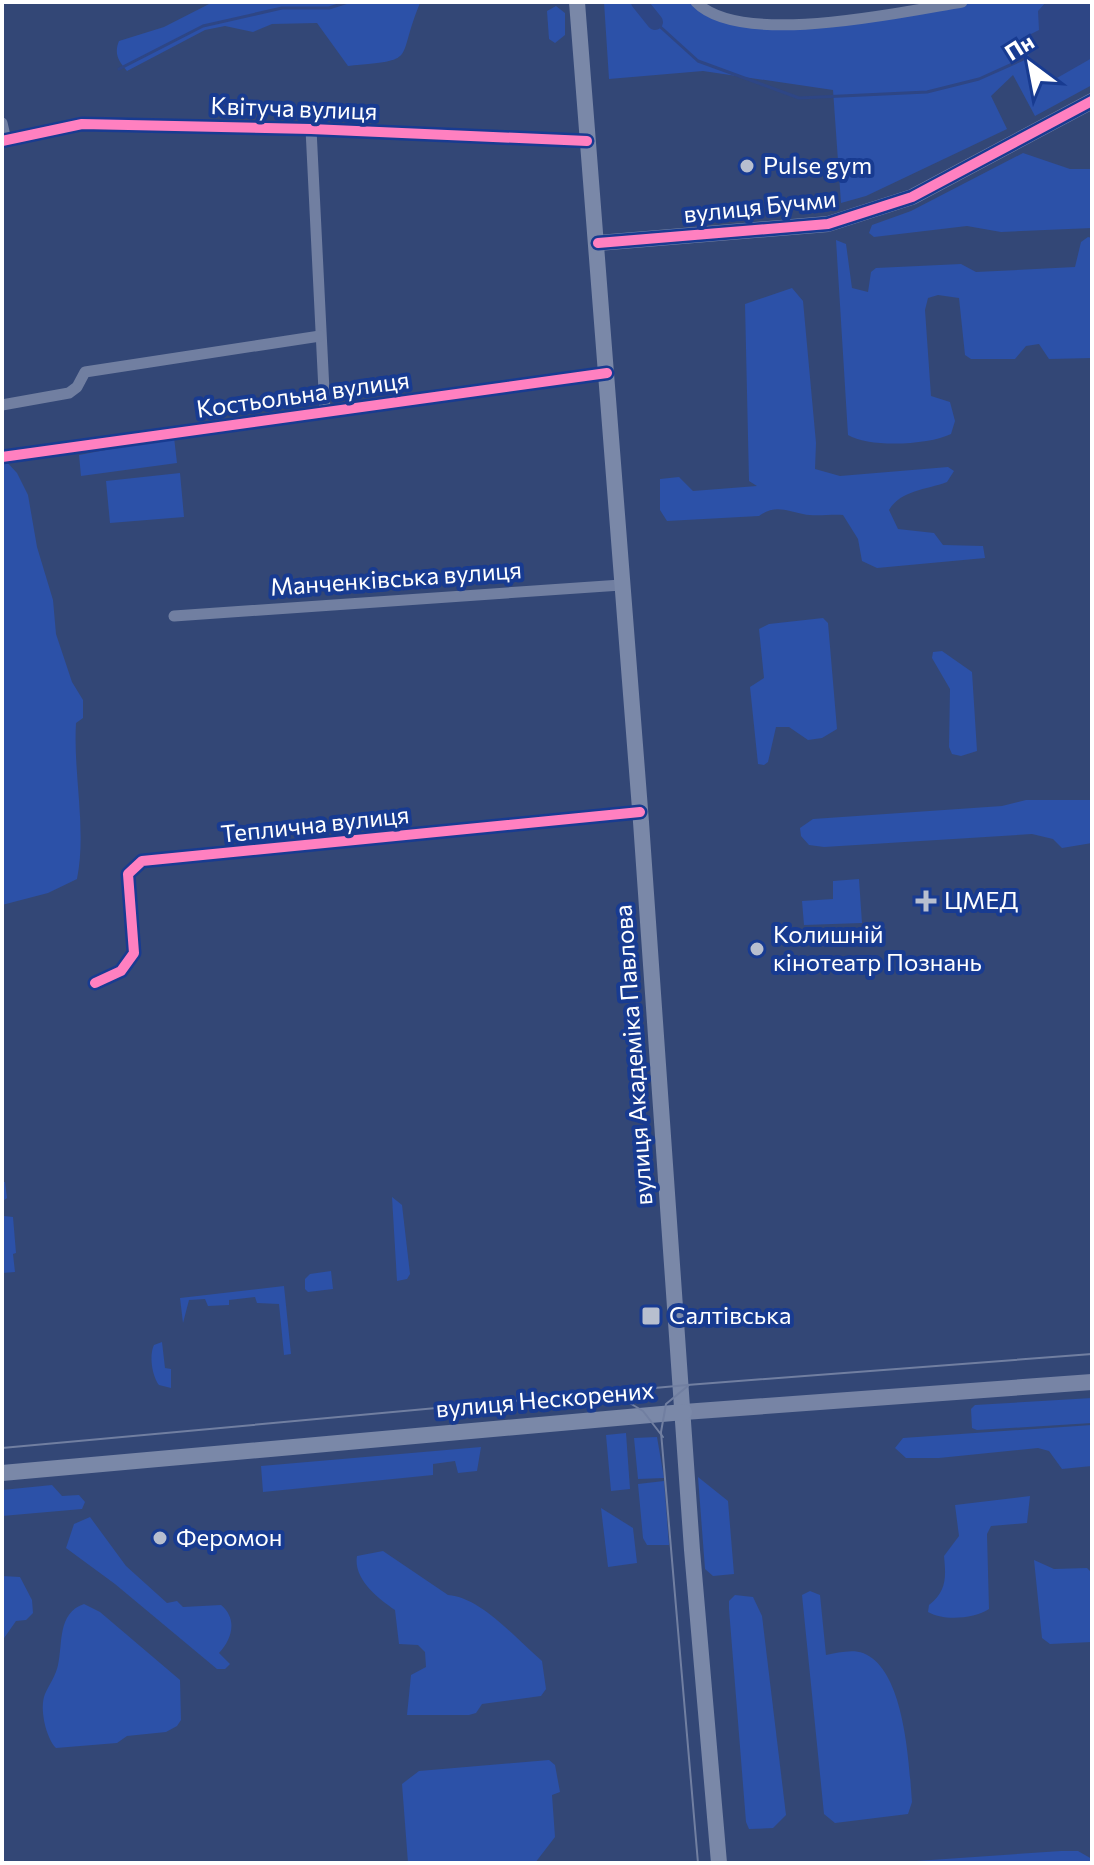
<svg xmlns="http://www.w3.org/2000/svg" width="1094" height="1865" viewBox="0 0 1094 1865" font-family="Commissioner,sans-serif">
  <rect width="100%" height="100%" fill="#334776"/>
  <g fill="#2c51a8">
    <path d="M 213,2 L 420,2 L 420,3 C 395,63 420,59 348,66 L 317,23 L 272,24 L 253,32 L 225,26 L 205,30 L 127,71 C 118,61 114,53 119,41 L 164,27 Z"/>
    <path d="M 604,2 L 696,2 L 718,19 L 834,21 L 959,2 L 1092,2 L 1092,85 L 1035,116 L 1013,75 L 991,96 L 1007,129 L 866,196 L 841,203 L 833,90 L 703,71 L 609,79 Z"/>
    <path d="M 556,6 L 565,13 L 565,35 L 555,43 L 549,39 L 547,11 Z"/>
    <path d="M 1023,153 L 1070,169 L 1091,169 L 1092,228 L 1001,232 L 967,226 L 874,237 L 869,233 L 872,225 L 911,211 Z"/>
    <path d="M 1088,237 L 1092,238 L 1092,358 L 1049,359 L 1039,344 L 1026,346 L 1015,359 L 971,359 L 965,355 L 959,298 L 938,295 L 928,298 L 925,310 L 931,396 L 950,402 L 955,421 L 951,434 C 929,445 869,448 848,435 L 836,240 L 846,244 L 852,288 L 868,292 L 871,272 L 876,268 L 961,264 L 976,272 L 1075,267 L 1081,242 Z"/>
    <path d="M 792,288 L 803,301 L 816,443 L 815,469 L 840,476 L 948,467 L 954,471 L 947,482 C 926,490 901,490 889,510 L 898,529 L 934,533 L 943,545 L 983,546 L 985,558 L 877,568 L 862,561 L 858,539 L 843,515 C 830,514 815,517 803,514 C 787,511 775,504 759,516 L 667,521 L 660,510 L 660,479 L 679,477 L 693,491 L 757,486 L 749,481 L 745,304 Z"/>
    <path d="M 174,437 L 177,463 L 81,476 L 79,455 Z"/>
    <path d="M 2,457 L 17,473 L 28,495 L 37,547 L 53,600 L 56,634 L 72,682 L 83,700 L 83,718 L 76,723 C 73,775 87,829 77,879 L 48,893 L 2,905 Z"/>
    <path d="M 180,473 L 184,517 L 110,523 L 106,481 Z"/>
    <path d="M 823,618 L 828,623 L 837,729 L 822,738 L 808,740 L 789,727 L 776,727 L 768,762 L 764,765 L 758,764 L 750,687 L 764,678 L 759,629 L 769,624 Z"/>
    <path d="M 942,651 L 972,672 L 977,751 L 961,756 L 952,754 L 949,747 L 950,689 L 932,658 L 933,652 Z"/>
    <path d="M 1026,800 L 1092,800 L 1092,843 L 1062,848 L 1053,839 L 1032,834 L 824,847 L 809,845 L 801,836 L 800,828 L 813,819 L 1002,806 Z"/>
    <path d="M 859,879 L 862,923 L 804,925 L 802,901 L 833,899 L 833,881 Z"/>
    <path d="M 2,1182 L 5,1182 L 7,1198 L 3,1201 L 4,1216 L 13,1217 L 16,1253 L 13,1254 L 15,1272 L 2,1273 Z"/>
    <path d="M 392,1197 L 402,1205 L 410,1274 L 407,1279 L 397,1281 Z"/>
    <path d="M 331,1271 L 333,1289 L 308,1292 L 305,1289 L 305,1279 L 310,1274 Z"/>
    <path d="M 284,1286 L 291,1354 L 284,1355 L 279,1304 L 257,1303 L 255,1297 L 229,1300 L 229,1305 L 208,1306 L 205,1299 L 189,1300 L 183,1323 L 180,1298 Z"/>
    <path d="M 162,1342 L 165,1368 L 171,1369 L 171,1388 L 159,1385 C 152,1376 149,1355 154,1345 Z"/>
    <path d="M 1092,1398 L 1092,1423 L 977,1430 L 972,1428 L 971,1409 L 975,1405 Z"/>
    <path d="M 1092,1425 L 1092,1466 L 1062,1469 L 1049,1451 L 1038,1448 L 939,1458 L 906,1458 L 895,1448 L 903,1438 Z"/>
    <path d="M 626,1433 L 630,1489 L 611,1491 L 606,1435 Z"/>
    <path d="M 657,1437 L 664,1478 L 638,1479 L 634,1438 Z"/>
    <path d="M 481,1447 L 477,1471 L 458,1473 L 455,1461 L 433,1464 L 433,1475 L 263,1492 L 261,1466 Z"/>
    <path d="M 698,1477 L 728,1501 L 734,1574 L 713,1576 L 705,1569 Z"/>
    <path d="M 664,1481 L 669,1545 L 647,1545 L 643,1538 L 638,1484 Z"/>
    <path d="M 52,1485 L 62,1496 L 79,1495 L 85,1502 L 82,1509 L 2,1516 L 2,1490 Z"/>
    <path d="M 1030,1496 L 1027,1523 L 991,1526 L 987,1534 L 989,1609 C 974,1619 943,1621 928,1612 L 929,1605 C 947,1591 946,1577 944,1556 L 959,1536 L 955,1505 Z"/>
    <path d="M 601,1508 L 633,1528 L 637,1563 L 608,1567 Z"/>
    <path d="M 90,1517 L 126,1566 L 167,1603 L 177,1601 L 183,1607 L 221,1605 C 238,1619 232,1639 219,1653 L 230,1664 L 225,1669 L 217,1669 L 115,1584 L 66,1548 L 74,1524 Z"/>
    <path d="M 383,1551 L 448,1595 C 481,1597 517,1640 542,1661 L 546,1689 L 541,1696 L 482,1704 L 476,1713 L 469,1715 L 407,1715 L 411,1675 L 426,1667 L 425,1652 L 418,1645 L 399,1644 L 395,1610 C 378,1598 353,1579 357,1556 Z"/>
    <path d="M 1034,1560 L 1054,1569 L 1087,1568 L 1092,1573 L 1092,1642 L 1050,1644 L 1042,1638 Z"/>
    <path d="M 2,1576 L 20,1577 L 32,1600 L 33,1613 L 26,1620 L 16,1621 L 2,1641 Z"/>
    <path d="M 810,1591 L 820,1595 L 826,1655 C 837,1653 852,1649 863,1653 C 905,1669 909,1764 912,1802 L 908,1814 L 835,1823 L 824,1814 L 802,1595 Z"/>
    <path d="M 735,1595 L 753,1597 L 762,1616 L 786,1815 L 773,1828 L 749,1829 L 746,1822 L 729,1609 L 729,1601 Z"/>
    <path d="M 84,1604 L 100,1612 L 180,1680 L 181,1720 L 177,1726 L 166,1732 L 127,1736 L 117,1743 L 56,1748 C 46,1738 39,1708 45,1694 C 49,1685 56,1675 58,1665 C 63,1644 57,1613 84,1604 Z"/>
    <path d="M 549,1760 L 555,1765 L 560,1792 L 552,1795 L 555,1837 L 535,1863 L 408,1863 L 402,1784 L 419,1771 Z"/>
    <path d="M 1061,1851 L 1078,1851 L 1092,1859 L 1092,1863 L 887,1863 Z"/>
  </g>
  <path fill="#2e4685" d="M 1046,2 L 1092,2 L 1092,58 L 1050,82 L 1041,81 L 1021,39 L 1039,30 L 1038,11 Z"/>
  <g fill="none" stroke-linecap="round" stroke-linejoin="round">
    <g stroke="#2e4685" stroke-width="3">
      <path d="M 655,22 L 698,61 L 799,98 L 927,92 L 979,79 L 1028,57"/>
      <path d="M 119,69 L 203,26 L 282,8 L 329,8 L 348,2"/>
    </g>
    <path stroke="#2e4685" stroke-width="16" d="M 639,2 L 655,22"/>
    <g stroke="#717fa1" stroke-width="11">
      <path d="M 696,2 C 740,48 902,12 962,2"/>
      <path d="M 2,123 L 6,140"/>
      <path d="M 311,129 L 325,411"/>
      <path d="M 2,141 L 82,124 L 311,129 L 587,141"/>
      <path d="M 2,405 L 69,393 L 77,387 L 85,372 L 320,336"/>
      <path d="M 2,457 L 607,373"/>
      <path d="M 174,616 L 621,585"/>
      <path d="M 95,983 L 121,971 L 134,953 L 128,874 L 142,861 L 640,812"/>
    </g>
    <g stroke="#7784a5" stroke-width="16">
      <path d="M 598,243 L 828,224 L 912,197 L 1092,101"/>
      <path d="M 684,1412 L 1092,1382"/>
    </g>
    <g stroke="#7a88a8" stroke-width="16">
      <path d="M 577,2 L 641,822 L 692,1550 L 719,1863"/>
      <path d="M 2,1473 L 684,1412"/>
    </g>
    <g stroke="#717fa1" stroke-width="2">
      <path d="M 689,1385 L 666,1404 L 661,1432 L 698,1863"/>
      <path d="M 613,1393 L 643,1411 L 663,1437"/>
      <path d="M 2,1448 L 687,1385 L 1092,1354"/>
    </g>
    <defs>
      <g id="cycleway">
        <path d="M 2,141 L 82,124 L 311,129 L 587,141"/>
        <path d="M 598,243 L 828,224 L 912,197 L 1092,101"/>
        <path d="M 2,457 L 607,373"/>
        <path d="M 95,983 L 121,971 L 134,953 L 128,874 L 142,861 L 640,812"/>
      </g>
    </defs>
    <use href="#cycleway" stroke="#183b91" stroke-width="15"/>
    <use href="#cycleway" stroke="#ff80c0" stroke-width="10"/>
  </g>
  <g fill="#b8bfcf" stroke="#183b91" stroke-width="3">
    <circle cx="747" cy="166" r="8"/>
    <path d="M922 889h8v8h8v8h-8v8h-8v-8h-8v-8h8z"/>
    <circle cx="757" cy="949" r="8"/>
    <rect x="641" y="1306" width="20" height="20" rx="4"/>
    <circle cx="160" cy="1538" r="8"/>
  </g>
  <g text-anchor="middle" stroke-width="8" stroke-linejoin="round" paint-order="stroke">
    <g font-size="24" fill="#fff" stroke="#183b91">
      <text transform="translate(294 109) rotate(2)" y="8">Квітуча вулиця</text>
      <text transform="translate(760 207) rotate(-6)" y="8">вулиця Бучми</text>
      <text transform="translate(303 395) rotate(-8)" y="8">Костьольна вулиця</text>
      <text transform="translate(396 579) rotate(-4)" y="8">Манченківська вулиця</text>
      <text transform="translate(315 825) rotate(-6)" y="8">Теплична вулиця</text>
      <text transform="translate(634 1055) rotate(-94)" y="8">вулиця Академіка Павлова</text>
      <text transform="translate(545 1400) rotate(-5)" y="8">вулиця Нескорених</text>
    </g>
    <g font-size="24" fill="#fff" stroke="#183b91" text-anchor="start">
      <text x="763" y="174">Pulse gym</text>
      <text x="944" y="909">ЦМЕД</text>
      <text x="773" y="943">Колишній<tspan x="773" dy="28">кінотеатр Познань</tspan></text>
      <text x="669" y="1324">Салтівська</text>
      <text x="176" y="1546">Феромон</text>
    </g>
  </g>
  <rect width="1094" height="1865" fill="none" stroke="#ffffff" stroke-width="8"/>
  <g transform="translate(1030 64) rotate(328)" stroke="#183b91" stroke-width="6" paint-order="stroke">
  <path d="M0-6L14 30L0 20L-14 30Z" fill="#ffffff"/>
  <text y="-12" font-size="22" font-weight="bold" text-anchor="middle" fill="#ffffff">Пн</text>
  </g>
</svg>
